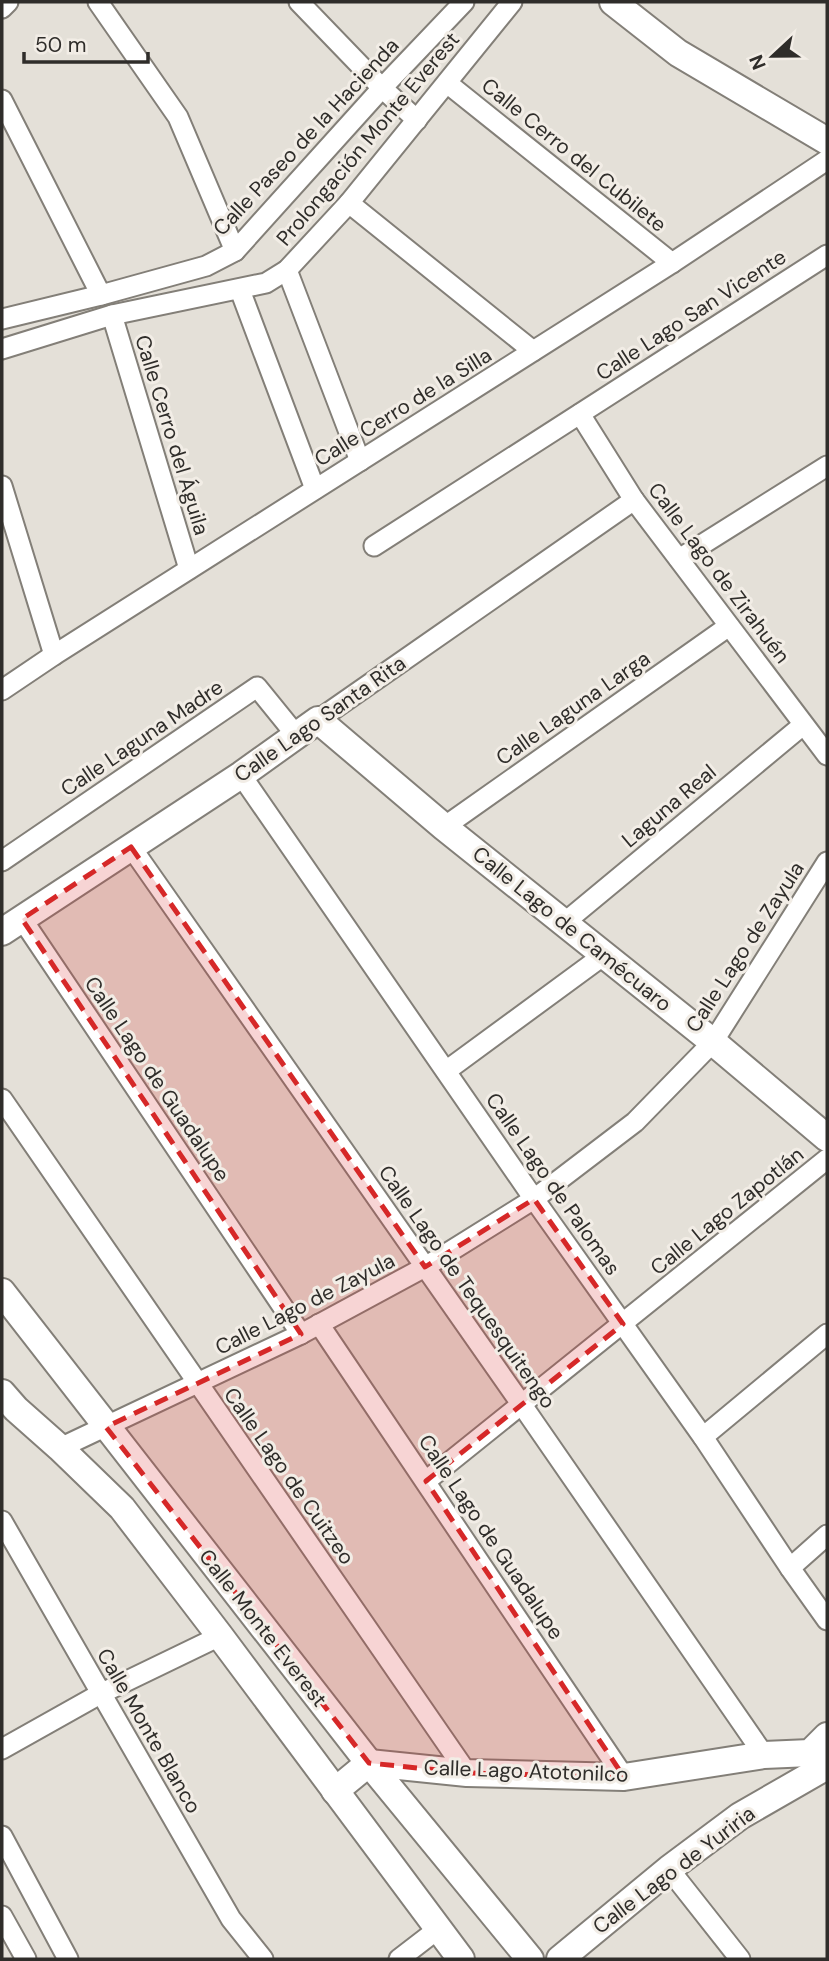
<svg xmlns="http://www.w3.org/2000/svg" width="829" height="1961" viewBox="0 0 829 1961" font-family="'DM Sans',sans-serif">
  <rect width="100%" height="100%" fill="#e4e0d8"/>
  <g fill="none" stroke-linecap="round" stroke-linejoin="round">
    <defs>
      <g id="street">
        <path d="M 98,2 L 178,117 L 235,251"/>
        <path d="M 299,2 L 382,88 L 417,120"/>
        <path d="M 2,8 L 8,2"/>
        <path d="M 447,83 L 672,263"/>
        <path d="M 2,100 L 101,295"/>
        <path d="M 349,203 L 533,351"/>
        <path d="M 287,270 L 360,461"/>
        <path d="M 240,290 L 315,489"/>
        <path d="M 112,315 L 189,569"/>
        <path d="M 2,319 L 101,295 L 206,266 L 235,251 L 382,88 L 464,2"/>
        <path d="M 2,349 L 112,315 L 266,283 L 287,270 L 349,203 L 512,2"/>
        <path d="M 580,414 L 634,500 L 827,755"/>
        <path d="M 2,486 L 54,655"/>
        <path d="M 374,546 L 827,255"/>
        <path d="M 679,559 L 827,466"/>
        <path d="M 2,690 L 54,655 L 672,263 L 827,160"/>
        <path d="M 318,720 L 634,500"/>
        <path d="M 241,775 L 534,1199 L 703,1437 L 790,1568 L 827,1620"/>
        <path d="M 444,827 L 729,626"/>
        <path d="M 131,847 L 522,1405 L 764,1755"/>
        <path d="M 2,861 L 257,687 L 296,735"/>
        <path d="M 22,919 L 301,1334"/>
        <path d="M 564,923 L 803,725"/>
        <path d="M 446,1071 L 604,955"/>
        <path d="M 2,1099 L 467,1773"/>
        <path d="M 319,1324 L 624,1777"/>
        <path d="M 703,1437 L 827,1334"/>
        <path d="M 60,1448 L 301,1334 L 425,1267 L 534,1199 L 635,1122 L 713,1042 L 827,862"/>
        <path d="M 426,1481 L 827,1159"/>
        <path d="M 2,1521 L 231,1919 L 263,1959"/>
        <path d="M 790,1568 L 827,1535"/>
        <path d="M 2,1749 L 100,1694 L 220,1636"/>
        <path d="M 2,1836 L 68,1959"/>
        <path d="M 669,1869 L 740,1959"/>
        <path d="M 2,1916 L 26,1959"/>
        <path d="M 399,1959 L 438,1929"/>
      </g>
      <g id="secondary">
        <path d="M 613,2 L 678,53 L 827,141"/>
        <path d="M 2,932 L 241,775 L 318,720 L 444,827 L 713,1042 L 827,1138"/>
        <path d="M 2,1292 L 369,1763 L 530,1959"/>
        <path d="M 2,1393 L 16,1409 L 60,1448 L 122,1508 L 220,1636 L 461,1959"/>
        <path d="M 335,1791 L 369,1763 L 467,1773 L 624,1777 L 764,1755 L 810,1753 L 827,1736"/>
        <path d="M 560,1959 L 669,1869 L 740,1816 L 820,1770 L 827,1762"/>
      </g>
    </defs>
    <use href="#street" stroke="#837f78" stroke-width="23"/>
    <use href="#secondary" stroke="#837f78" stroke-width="30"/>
    <use href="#street" stroke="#fff" stroke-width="19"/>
    <use href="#secondary" stroke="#fff" stroke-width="26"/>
  </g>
  <path fill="#d62828" fill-opacity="0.2" stroke="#d62828" stroke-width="5" stroke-dasharray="14 9" stroke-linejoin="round" d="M 131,847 L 425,1267 L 534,1199 L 623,1324 L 426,1481 L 624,1777 L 467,1773 L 369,1763 L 106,1427 L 301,1334 L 22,919 Z"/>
  <g text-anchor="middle" stroke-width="6" stroke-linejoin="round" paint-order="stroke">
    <g font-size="21" fill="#2f2d2a" stroke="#f2ede6">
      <text transform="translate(306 137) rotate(-47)" y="7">Calle Paseo de la Hacienda</text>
      <text transform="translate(368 139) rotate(-50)" y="7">Prolongación Monte Everest</text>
      <text transform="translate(574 155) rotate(39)" y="7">Calle Cerro del Cubilete</text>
      <text transform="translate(691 315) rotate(-33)" y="7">Calle Lago San Vicente</text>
      <text transform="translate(403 407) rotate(-32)" y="7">Calle Cerro de la Silla</text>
      <text transform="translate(172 435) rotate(73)" y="7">Calle Cerro del Águila</text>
      <text transform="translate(719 573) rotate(53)" y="7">Calle Lago de Zirahuén</text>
      <text transform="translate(573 708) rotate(-35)" y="7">Calle Laguna Larga</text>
      <text transform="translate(320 719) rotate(-35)" y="7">Calle Lago Santa Rita</text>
      <text transform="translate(142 738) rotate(-34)" y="7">Calle Laguna Madre</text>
      <text transform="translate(669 806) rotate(-40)" y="7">Laguna Real</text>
      <text transform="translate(572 929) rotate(39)" y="7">Calle Lago de Camécuaro</text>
      <text transform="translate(745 947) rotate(-57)" y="7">Calle Lago de Zayula</text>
      <text transform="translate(157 1079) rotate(56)" y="7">Calle Lago de Guadalupe</text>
      <text transform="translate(553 1184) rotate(55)" y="7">Calle Lago de Palomas</text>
      <text transform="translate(727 1211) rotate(-39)" y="7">Calle Lago Zapotlán</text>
      <text transform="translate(467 1287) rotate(55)" y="7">Calle Lago de Tequesquitengo</text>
      <text transform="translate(305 1304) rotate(-27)" y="7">Calle Lago de Zayula</text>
      <text transform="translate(289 1476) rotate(55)" y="7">Calle Lago de Cuitzeo</text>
      <text transform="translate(491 1537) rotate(56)" y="7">Calle Lago de Guadalupe</text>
      <text transform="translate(263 1628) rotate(52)" y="7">Calle Monte Everest</text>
      <text transform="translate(149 1731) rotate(60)" y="7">Calle Monte Blanco</text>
      <text transform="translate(526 1771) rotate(2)" y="7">Calle Lago Atotonilco</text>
      <text transform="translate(674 1870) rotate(-37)" y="7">Calle Lago de Yuriria</text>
    </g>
  </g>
  <rect width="829" height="1961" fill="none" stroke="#2f2d2a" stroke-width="7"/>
  <g transform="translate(773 56) rotate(248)" stroke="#f2ede6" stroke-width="5" paint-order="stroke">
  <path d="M0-5L12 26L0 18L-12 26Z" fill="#2f2d2a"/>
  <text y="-10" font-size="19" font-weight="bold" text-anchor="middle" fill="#2f2d2a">N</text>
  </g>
  <path d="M24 52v10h124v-10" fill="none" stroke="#2f2d2a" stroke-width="3.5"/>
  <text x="35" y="52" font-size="21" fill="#2f2d2a" stroke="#f2ede6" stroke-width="5" paint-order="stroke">50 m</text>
</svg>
